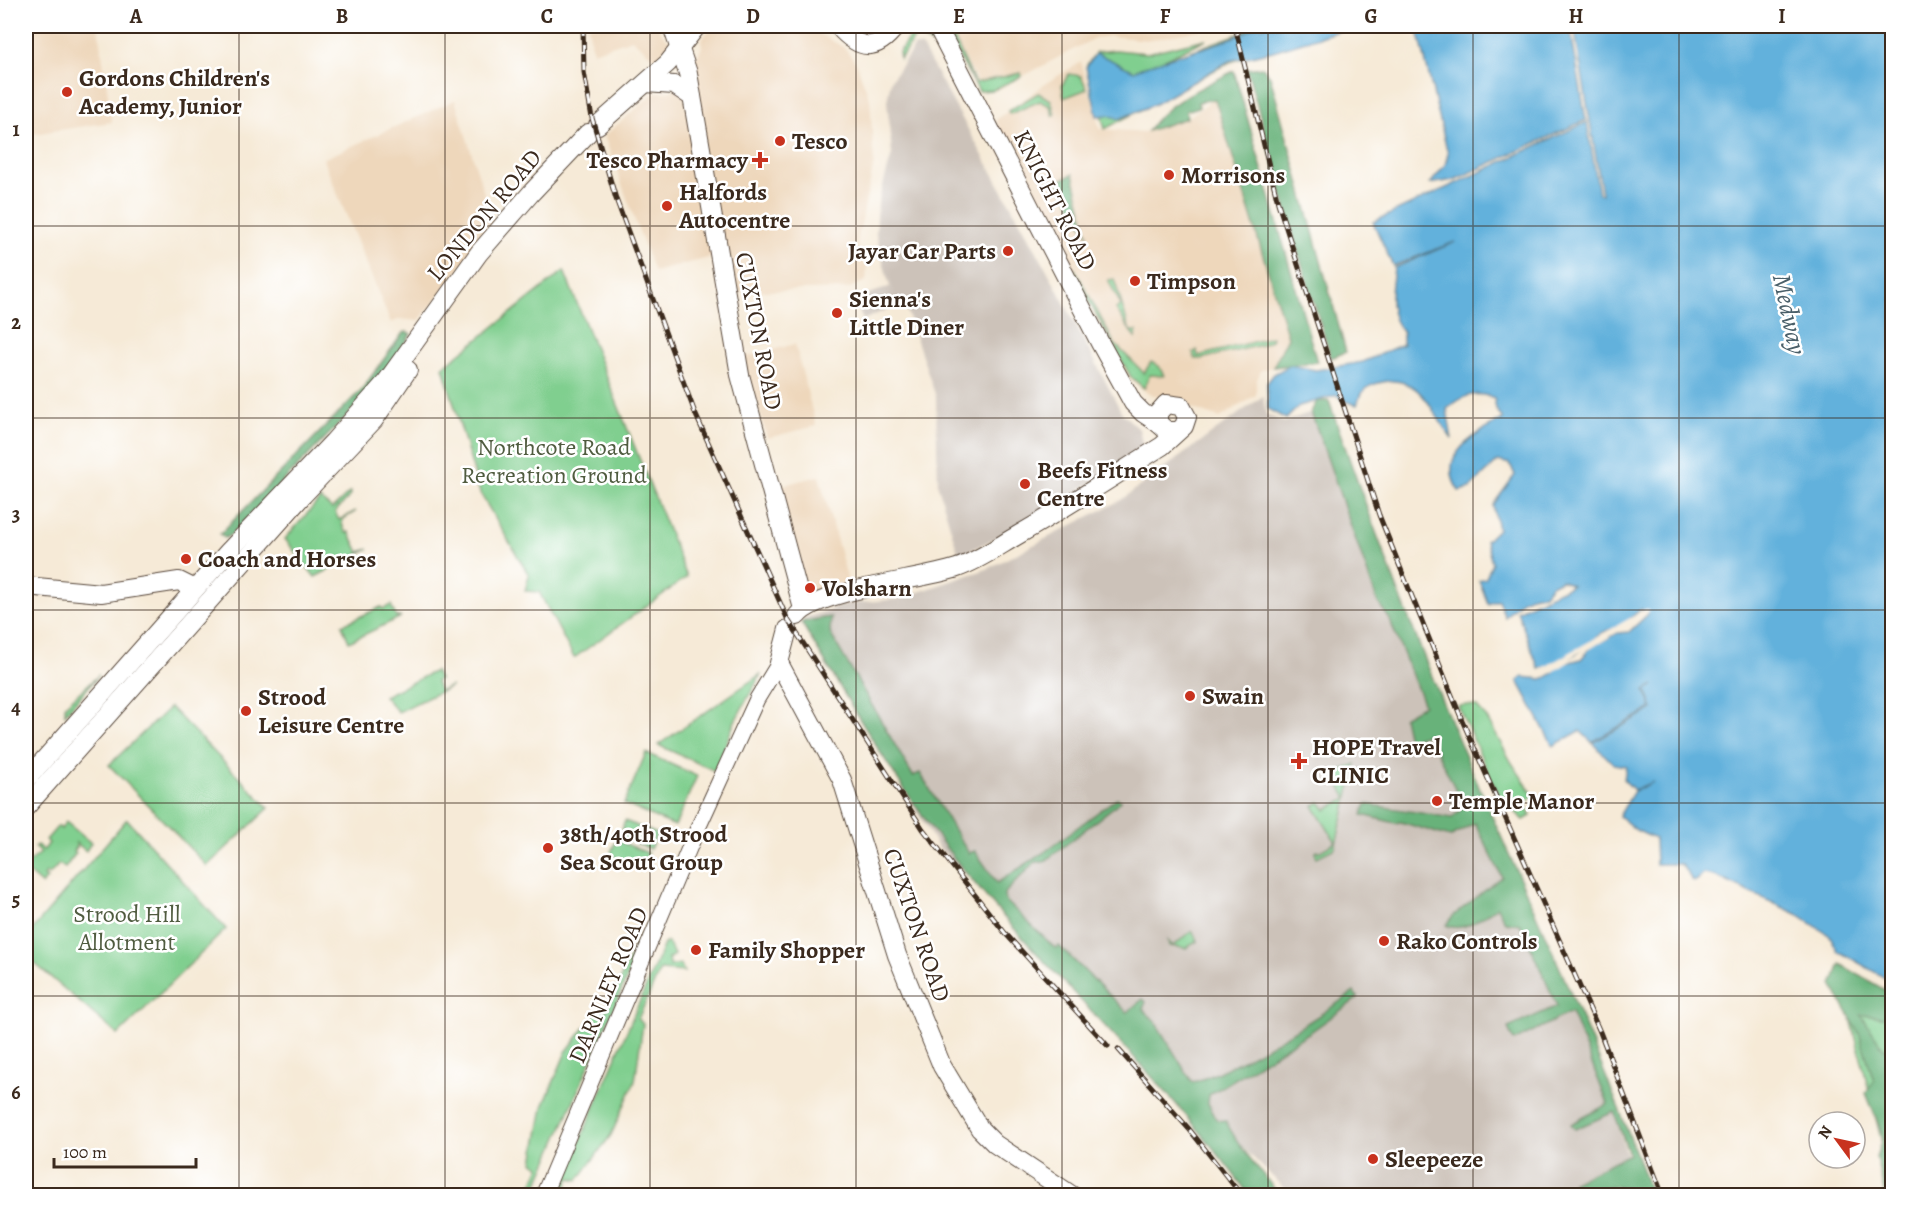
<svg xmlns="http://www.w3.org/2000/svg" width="1918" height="1221" viewBox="0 0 1918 1221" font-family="Alegreya,serif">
  <rect width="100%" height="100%" fill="#fff"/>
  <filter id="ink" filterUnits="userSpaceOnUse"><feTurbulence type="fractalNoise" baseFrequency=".0167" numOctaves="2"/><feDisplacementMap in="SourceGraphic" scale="12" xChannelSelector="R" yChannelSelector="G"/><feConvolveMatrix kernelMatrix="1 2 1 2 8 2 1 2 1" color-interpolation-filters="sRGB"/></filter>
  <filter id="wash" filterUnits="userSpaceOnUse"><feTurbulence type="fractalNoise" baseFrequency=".008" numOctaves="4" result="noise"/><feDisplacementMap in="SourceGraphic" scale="24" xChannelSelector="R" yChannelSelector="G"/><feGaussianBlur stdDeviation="1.35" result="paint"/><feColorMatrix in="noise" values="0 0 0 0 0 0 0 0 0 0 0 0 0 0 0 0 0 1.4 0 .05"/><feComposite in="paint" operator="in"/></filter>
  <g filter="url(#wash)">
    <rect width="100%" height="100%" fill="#f6ead7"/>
    <g fill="#eed7bb">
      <path d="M 26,26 L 98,26 L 112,122 L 26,135 Z"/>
      <path d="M 588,26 L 659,26 L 660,31 L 675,47 L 659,62 L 632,39 L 593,52 Z"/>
      <path d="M 713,26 L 810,26 L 812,30 L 845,48 L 856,63 L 870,99 L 874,163 L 857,243 L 867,267 L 866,281 L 847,289 L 729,292 L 724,254 L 654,272 L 604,136 L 654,93 L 671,91 L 692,66 L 702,47 L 701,40 Z"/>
      <path d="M 849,26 L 886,26 L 868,36 L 857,34 Z"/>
      <path d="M 948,26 L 1208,26 L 1209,28 L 1149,40 L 1109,36 L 1095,38 L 995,91 L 986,91 L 979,86 Z"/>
      <path d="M 1081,62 L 1100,129 L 1144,132 L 1187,118 L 1215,98 L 1288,337 L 1273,367 L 1261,370 L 1256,382 L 1256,395 L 1220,418 L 1148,393 L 1126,377 L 996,120 L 1046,83 Z"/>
      <path d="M 455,100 L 494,225 L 419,321 L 400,319 L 391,323 L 323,159 Z"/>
      <path d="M 795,344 L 816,426 L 767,438 L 742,358 Z"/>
      <path d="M 819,476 L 848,581 L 805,596 L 775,487 Z"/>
    </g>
    <g fill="#ccc2b9">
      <path d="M 915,46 L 922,47 L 1047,270 L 1122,413 L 1139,429 L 1143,447 L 1136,455 L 1020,526 L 959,556 L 938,486 L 936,397 L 904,302 L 863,320 L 857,305 L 866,295 L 890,287 L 876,235 L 878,203 L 892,154 L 887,101 L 891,80 Z"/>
      <path d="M 1263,396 L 1266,414 L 1284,422 L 1311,412 L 1378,603 L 1389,618 L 1475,823 L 1571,1012 L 1608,1105 L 1614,1113 L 1639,1195 L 1291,1195 L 938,847 L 802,619 L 847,604 L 898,599 L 987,569 L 1121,500 Z"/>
    </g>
    <g fill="#80cf8f" stroke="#5e7c56" stroke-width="1.5">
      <path d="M 914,26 L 926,26 L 940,48 L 916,35 L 900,59 L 899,52 L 910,36 L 918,33 L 912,31 Z"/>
      <path d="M 941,26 L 948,26 L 975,83 L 1021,73 L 1022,76 L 993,90 L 979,91 Z"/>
      <path d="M 1250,26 L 1351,26 L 1230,62 L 1105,129 L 1087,65 L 1096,52 L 1116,50 L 1147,53 L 1206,39 L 1155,64 L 1241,33 Z"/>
      <path d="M 1069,74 L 1081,76 L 1087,89 L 1064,98 L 1062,85 Z"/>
      <path d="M 1038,93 L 1051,100 L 1055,115 L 1053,115 L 1050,106 L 1040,101 L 1010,114 L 1008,111 Z"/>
      <path d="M 1075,269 L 1114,343 L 1144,373 L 1151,362 L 1159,366 L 1164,376 L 1150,375 L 1144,388 L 1131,377 L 1073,273 Z"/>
      <path d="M 564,271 L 687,577 L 574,658 L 539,592 L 525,591 L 529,575 L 480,493 L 443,367 Z"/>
      <path d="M 1114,279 L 1130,331 L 1137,331 L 1135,338 L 1116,309 L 1121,305 L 1108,280 Z"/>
      <path d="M 1272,337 L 1271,341 L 1262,345 L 1201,359 L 1195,359 L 1193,353 L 1197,350 L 1198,356 Z"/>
      <path d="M 351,491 L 349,497 L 335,512 L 339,520 L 356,511 L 343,519 L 342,524 L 346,533 L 349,532 L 359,552 L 369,549 L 315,577 L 285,539 L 320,499 L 332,509 Z"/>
      <path d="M 391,605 L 396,617 L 401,617 L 349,642 L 342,625 L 381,607 L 383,609 Z"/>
      <path d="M 435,671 L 439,679 L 436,682 L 440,691 L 452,686 L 398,712 L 384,696 Z"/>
      <path d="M 761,674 L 735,721 L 715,771 L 658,745 Z"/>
      <path d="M 99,675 L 65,714 L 65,705 Z"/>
      <path d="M 1466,705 L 1476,706 L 1486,717 L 1512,763 L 1534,796 L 1524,803 L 1531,816 L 1524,820 L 1500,798 L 1458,706 Z"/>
      <path d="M 170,707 L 269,808 L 207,866 L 109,765 Z"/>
      <path d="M 646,753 L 697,776 L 675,826 L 624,804 Z"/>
      <path d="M 1356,764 L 1335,848 L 1317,857 L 1315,853 L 1318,850 L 1319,852 L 1336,842 L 1313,806 L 1320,802 L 1326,810 L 1347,798 L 1333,774 Z"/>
      <path d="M 127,819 L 226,929 L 118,1035 L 26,956 L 26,937 Z"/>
      <path d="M 625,821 L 657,834 L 650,849 L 619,836 Z"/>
      <path d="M 66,822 L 91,843 L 86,851 L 76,843 L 77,847 L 74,851 L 76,853 L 65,868 L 59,864 L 49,875 L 46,873 L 44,876 L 47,878 L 42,885 L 26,871 L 29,866 L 26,864 L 41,853 L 35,847 L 37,845 L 44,850 L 49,843 L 46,840 L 58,826 L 61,829 Z"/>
      <path d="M 616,840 L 648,853 L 642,868 L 610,855 Z"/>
      <path d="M 1192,931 L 1198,941 L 1186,948 L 1169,946 L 1168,941 L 1173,946 Z"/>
      <path d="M 640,934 L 644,938 L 533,1195 L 527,1196 L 540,1166 L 533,1162 L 543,1107 L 566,1052 L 600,1008 L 606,1011 Z"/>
      <path d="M 668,942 L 674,955 L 668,959 L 670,966 L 680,964 L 684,972 L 660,970 L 638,1019 L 643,1024 L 635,1081 L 611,1135 L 578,1180 L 570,1178 L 563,1195 L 557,1195 L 664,944 Z"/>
      <path d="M 1841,978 L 1892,997 L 1892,1183 Z"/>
    </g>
    <g fill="#68b27a" stroke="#526e4c" stroke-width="1.5">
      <path d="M 1262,67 L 1270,76 L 1346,352 L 1331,358 L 1298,252 L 1247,69 Z"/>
      <path d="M 1234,71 L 1317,362 L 1273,367 L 1288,337 L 1215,99 L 1198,102 L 1199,107 L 1186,111 L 1187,118 L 1148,131 C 1164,103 1206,85 1234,71 Z"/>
      <path d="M 1073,174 L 1088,236 L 1058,181 Z"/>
      <path d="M 407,332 L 411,334 L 378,384 L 231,535 L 225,538 L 220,534 L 362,389 L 403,333 Z"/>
      <path d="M 1317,401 L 1329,401 C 1371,522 1415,640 1466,757 C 1529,902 1599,1045 1651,1195 C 1639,1196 1635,1190 1624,1187 C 1609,1184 1590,1190 1575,1194 L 1573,1182 L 1629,1154 L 1614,1112 L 1575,1129 L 1571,1124 L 1608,1104 L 1571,1012 L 1514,1041 L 1508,1028 L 1557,1006 L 1520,924 L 1505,922 L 1497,907 C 1484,916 1463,934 1446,925 L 1453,916 L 1502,877 L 1475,823 L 1450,837 L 1401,822 L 1395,823 L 1362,815 L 1366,804 L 1452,818 L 1464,806 L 1428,734 L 1408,740 L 1403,717 L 1424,705 L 1389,618 L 1378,603 L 1311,412 Z"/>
      <path d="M 831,617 L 830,633 L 913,776 L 920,773 C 937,800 951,827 969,853 L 975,851 L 997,883 L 1043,853 L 1117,798 L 1121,801 L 1044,862 L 1035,862 L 1004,894 L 1005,900 L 1055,948 L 1059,946 L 1127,1012 L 1143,999 L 1146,1002 L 1143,1009 L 1154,1020 L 1192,1082 C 1207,1079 1221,1071 1235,1064 C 1277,1043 1316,1018 1354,992 L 1358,998 L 1312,1031 L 1209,1095 L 1208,1103 L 1217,1120 L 1226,1121 C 1239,1149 1261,1170 1279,1195 L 1249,1195 C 1164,1077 1054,981 962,868 C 901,792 851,705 801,622 Z"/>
      <path d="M 1840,964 L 1892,994 L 1892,1018 L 1861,1015 L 1883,1048 L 1892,1050 L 1892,1195 L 1885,1195 L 1876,1157 L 1883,1136 L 1866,1093 L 1874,1081 L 1859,1033 L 1832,985 Z"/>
    </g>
    <g fill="#62b1dc" stroke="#4e6e7d" stroke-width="1.5">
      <path d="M 1257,26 L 1355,26 L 1273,51 L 1229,61 L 1155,104 L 1119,119 L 1109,115 L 1097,116 L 1086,67 L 1096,53 L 1134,71 C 1173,53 1219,48 1257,26 Z"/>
      <path d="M 1417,26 L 1570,26 L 1586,120 L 1454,180 L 1430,184 L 1445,165 L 1448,154 Z"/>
      <path d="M 1574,26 L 1892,26 L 1887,26 L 1887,36 L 1891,39 L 1892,49 L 1892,982 L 1838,951 L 1830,936 L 1799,915 L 1715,876 L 1704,874 L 1696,881 L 1692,880 L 1681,864 L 1656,864 L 1655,839 L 1636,830 L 1619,816 L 1634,791 L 1653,782 L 1634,790 L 1624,780 L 1626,766 L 1614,764 L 1592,743 L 1653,709 L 1646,690 L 1654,685 L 1645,690 L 1652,708 L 1592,742 L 1580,731 L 1553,746 L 1518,681 L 1523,677 L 1542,679 L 1552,674 L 1558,665 L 1581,659 L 1591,647 L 1617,633 L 1629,632 L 1648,614 L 1641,609 L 1619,629 C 1602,629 1598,636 1587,646 C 1574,658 1556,664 1539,669 L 1517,611 L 1572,585 L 1561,580 L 1551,585 L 1544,594 C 1521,596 1520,602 1505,617 L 1498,600 L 1488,604 L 1479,580 L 1486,578 L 1492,563 L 1486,541 L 1498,529 L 1493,505 L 1515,475 L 1510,464 L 1498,461 L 1470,488 L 1459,491 C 1435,456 1475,434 1503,419 L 1496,409 L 1494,398 C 1475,390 1462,396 1447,409 L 1452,439 C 1431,412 1421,371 1378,383 C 1365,387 1360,393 1357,405 L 1342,400 L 1337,395 L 1299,406 L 1286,419 L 1268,409 L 1267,383 L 1274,374 L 1290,365 L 1316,370 L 1363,362 L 1403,344 L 1403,333 C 1386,312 1391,293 1394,268 L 1455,242 L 1393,266 L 1373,222 L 1587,122 L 1599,194 L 1602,194 Z"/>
    </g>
    <path fill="#f6ead7" d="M 1646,609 L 1649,610 L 1647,614 L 1642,617 L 1644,615 L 1641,613 L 1623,629 L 1580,655 L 1584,650 L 1576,654 L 1569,659 L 1577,657 L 1545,677 L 1544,675 L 1551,669 L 1542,671 L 1541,669 Z"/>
  </g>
  <g filter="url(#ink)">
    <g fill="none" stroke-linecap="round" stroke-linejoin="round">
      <defs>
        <path id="secondary" d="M 543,1196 L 693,839 L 757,699 L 779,663"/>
        <g id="primary">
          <path d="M 672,26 L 688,73 L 740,375 L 803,609"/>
          <path d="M 838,26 C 859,50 876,53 896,26"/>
          <path d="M 937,26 L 1100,343 L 1133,403 L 1143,413 L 1158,423"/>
          <path d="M 646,83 L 674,85 L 692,97"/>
          <path d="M 598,125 L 668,63 L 697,26"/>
          <path d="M 26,586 L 101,593 L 179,581 L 195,589"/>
          <path d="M 797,616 C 819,589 919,581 957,568 C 978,561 999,546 1018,535 C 1067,507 1114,476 1162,446 L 1184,426 L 1187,417 L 1181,406 L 1166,404 L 1158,413 L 1158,423 L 1167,431 L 1177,431"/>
          <path d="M 788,629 L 779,663 L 842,780 L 897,955 L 942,1066 L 980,1129 L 995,1144 L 1073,1196"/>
          <path d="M 26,780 L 228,552 L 333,442 L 386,382 L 479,253 L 532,192 L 588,133"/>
          <path d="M 26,807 L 303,495 L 374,420 L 408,370"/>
        </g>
      </defs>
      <use href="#secondary" stroke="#57473a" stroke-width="17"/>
      <use href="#primary" stroke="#57473a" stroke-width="20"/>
      <use href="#secondary" stroke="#fff" stroke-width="15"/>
      <use href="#primary" stroke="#fff" stroke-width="18"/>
      <defs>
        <g id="rail">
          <path d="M 583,26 L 584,72 L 592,118 L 616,199 L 695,413 L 787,618 L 923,829 L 1005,933 L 1108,1046"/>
          <path d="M 1235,26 L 1278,203 L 1379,515 L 1462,720 L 1600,1032 L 1663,1196"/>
          <path d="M 1118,1049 L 1189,1129 L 1242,1196"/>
        </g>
      </defs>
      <use href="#rail" stroke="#3b2a1e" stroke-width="5"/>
      <use href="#rail" stroke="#fff" stroke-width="3" stroke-dasharray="9" stroke-linecap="butt"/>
    </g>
  </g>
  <path fill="none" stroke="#3b2a1e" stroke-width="1.5" stroke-opacity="0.55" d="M 239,26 L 239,1196M 445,26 L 445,1196M 650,26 L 650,1196M 856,26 L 856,1196M 1062,26 L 1062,1196M 1268,26 L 1268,1196M 1473,26 L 1473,1196M 1679,26 L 1679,1196M 26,226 L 1892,226M 26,418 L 1892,418M 26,610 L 1892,610M 26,803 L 1892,803M 26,996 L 1892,996"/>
  <g fill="#c8321e" stroke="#fff" stroke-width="2">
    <circle cx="67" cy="92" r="6"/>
    <circle cx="780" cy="141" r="6"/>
    <path d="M757 151h6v6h6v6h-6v6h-6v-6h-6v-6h6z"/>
    <circle cx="1169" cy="175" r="6"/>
    <circle cx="667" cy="206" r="6"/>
    <circle cx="1008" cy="251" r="6"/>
    <circle cx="1135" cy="281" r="6"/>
    <circle cx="837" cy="313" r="6"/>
    <circle cx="1025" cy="484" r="6"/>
    <circle cx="186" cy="559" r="6"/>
    <circle cx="810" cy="588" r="6"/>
    <circle cx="1190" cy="696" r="6"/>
    <circle cx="246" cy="711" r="6"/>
    <path d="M1296 752h6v6h6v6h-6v6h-6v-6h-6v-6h6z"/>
    <circle cx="1437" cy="801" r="6"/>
    <circle cx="548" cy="848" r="6"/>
    <circle cx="1384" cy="941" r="6"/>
    <circle cx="696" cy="950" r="6"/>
    <circle cx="1373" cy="1159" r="6"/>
  </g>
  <g text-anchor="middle" stroke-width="5" stroke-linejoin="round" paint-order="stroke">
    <g font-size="24" font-weight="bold" fill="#3b2a1e" stroke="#fff" text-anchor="start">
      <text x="79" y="86">Gordons Children's<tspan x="79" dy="28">Academy, Junior</tspan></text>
      <text x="792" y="149">Tesco</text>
      <text x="748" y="168" text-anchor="end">Tesco Pharmacy</text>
      <text x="1181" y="183">Morrisons</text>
      <text x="679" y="200">Halfords<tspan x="679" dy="28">Autocentre</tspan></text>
      <text x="996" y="259" text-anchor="end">Jayar Car Parts</text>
      <text x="1147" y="289">Timpson</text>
      <text x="849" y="307">Sienna's<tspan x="849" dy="28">Little Diner</tspan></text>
      <text x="1037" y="478">Beefs Fitness<tspan x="1037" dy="28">Centre</tspan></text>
      <text x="198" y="567">Coach and Horses</text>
      <text x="822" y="596">Volsharn</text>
      <text x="1202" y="704">Swain</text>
      <text x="258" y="705">Strood<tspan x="258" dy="28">Leisure Centre</tspan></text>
      <text x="1312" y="755">HOPE Travel<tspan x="1312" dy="28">CLINIC</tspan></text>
      <text x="1449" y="809">Temple Manor</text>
      <text x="560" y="842">38th/40th Strood<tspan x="560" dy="28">Sea Scout Group</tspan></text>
      <text x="1396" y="949">Rako Controls</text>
      <text x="708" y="958">Family Shopper</text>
      <text x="1385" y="1167">Sleepeeze</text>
    </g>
    <g font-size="24" fill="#3b2a1e" stroke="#fff">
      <text transform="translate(1055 200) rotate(63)" y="8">KNIGHT ROAD</text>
      <text transform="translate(484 215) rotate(-50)" y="8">LONDON ROAD</text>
      <text transform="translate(759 331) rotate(79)" y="8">CUXTON ROAD</text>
      <text transform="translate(917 925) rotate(71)" y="8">CUXTON ROAD</text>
      <text transform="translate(608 985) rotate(-67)" y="8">DARNLEY ROAD</text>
    </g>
    <g font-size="24" fill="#505c40" stroke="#fff">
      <text x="554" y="455">Northcote Road<tspan x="554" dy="28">Recreation Ground</tspan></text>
      <text x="127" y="922">Strood Hill<tspan x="127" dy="28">Allotment</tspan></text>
    </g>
    <g font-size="26" font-style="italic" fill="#4b606a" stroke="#fff">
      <text transform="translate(1790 314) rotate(78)" y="9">Medway</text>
    </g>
  </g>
  <rect width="1918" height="1221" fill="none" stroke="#fff" stroke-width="66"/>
  <g transform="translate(1837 1140) rotate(303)"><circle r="28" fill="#ffffff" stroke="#b1aaa5" stroke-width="1.5"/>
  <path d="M0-4.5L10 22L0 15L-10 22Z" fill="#c8321e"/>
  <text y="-9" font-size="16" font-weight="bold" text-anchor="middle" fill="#3b2a1e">N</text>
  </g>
  <path d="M54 1158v9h142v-9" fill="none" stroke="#3b2a1e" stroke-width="3"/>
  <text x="63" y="1158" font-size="18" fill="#3b2a1e" stroke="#ffffff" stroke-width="4.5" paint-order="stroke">100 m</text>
  <rect x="33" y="33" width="1852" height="1155" fill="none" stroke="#3b2a1e" stroke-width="2"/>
  <g font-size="20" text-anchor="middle" font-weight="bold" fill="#3b2a1e">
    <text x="136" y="23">A</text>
    <text x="342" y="23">B</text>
    <text x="547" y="23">C</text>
    <text x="753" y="23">D</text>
    <text x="959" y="23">E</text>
    <text x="1165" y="23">F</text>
    <text x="1371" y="23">G</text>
    <text x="1576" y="23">H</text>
    <text x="1782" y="23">I</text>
    <text x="16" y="136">1</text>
    <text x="16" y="329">2</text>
    <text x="16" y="521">3</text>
    <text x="16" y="714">4</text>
    <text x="16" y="906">5</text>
    <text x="16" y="1099">6</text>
  </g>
</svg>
